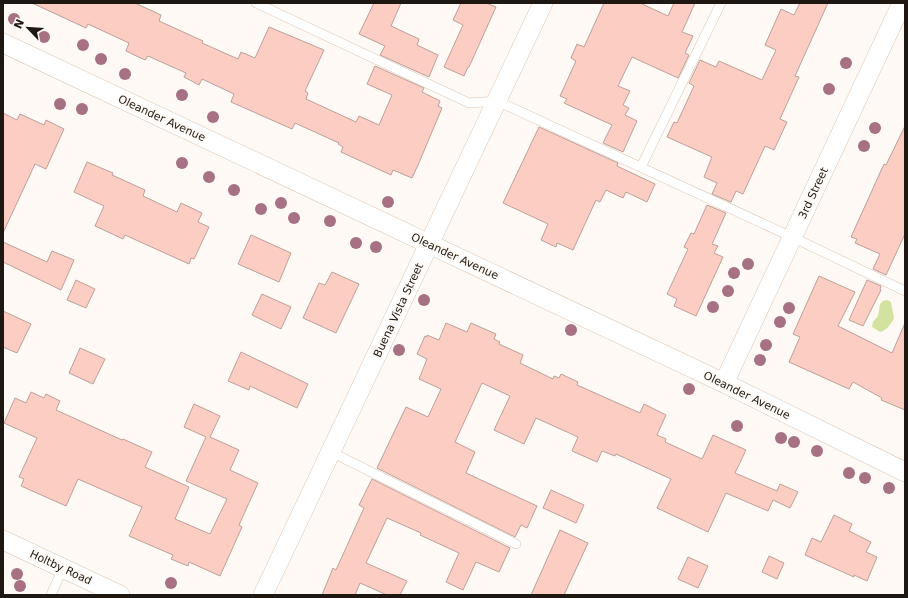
<svg xmlns="http://www.w3.org/2000/svg" width="908" height="598" viewBox="0 0 908 598" font-family="'DejaVu Sans',sans-serif">
  <rect width="100%" height="100%" fill="#fef9f5"/>
  <path fill="#d3e29e" d="M 887,300 L 891,302 L 894,318 C 892,323 885,332 880,332 L 872,327 L 873,322 L 878,316 L 880,304 L 883,301 Z"/>
  <g fill="#fccec3" stroke="#bca099">
    <path d="M 32,3 L 135,3 L 161,15 L 159,21 L 203,41 L 202,43 L 238,59 L 241,52 L 255,58 L 269,27 L 324,50 L 305,91 L 308,93 L 306,99 L 356,122 L 359,116 L 379,125 L 392,95 L 367,84 L 375,66 L 424,88 L 422,92 L 440,101 L 438,106 L 442,108 L 418,165 L 412,178 L 393,170 L 391,175 L 341,152 L 343,147 L 338,144 L 339,143 L 295,123 L 292,129 L 231,102 L 234,94 L 202,79 L 199,85 L 184,77 L 186,73 L 148,56 L 145,60 L 126,51 L 129,43 L 88,24 L 86,28 Z"/>
    <path d="M 374,3 L 401,3 L 391,26 L 419,39 L 417,45 L 438,55 L 429,77 L 380,55 L 385,46 L 359,34 Z"/>
    <path d="M 461,3 L 486,3 L 496,7 L 469,67 L 468,67 L 464,76 L 444,67 L 463,25 L 453,20 Z"/>
    <path d="M 604,3 L 640,3 L 668,16 L 674,3 L 695,3 L 682,32 L 693,36 L 685,53 L 689,55 L 678,78 L 632,57 L 618,86 L 630,91 L 623,105 L 629,108 L 625,115 L 637,121 L 623,152 L 603,143 L 612,125 L 564,103 L 567,99 L 560,96 L 576,61 L 571,58 L 577,44 L 584,47 Z"/>
    <path d="M 800,3 L 828,3 L 795,76 L 799,77 L 780,119 L 787,122 L 774,150 L 765,146 L 743,194 L 736,191 L 731,202 L 712,194 L 717,183 L 704,177 L 712,157 L 667,137 L 674,122 L 677,123 L 694,86 L 689,83 L 700,60 L 716,67 L 719,61 L 762,80 L 776,50 L 765,45 L 781,9 L 794,15 Z"/>
    <path d="M 3,113 L 17,120 L 20,114 L 44,125 L 46,120 L 64,129 L 46,169 L 35,164 L 3,233 Z"/>
    <path d="M 905,126 L 905,234 L 886,275 L 873,269 L 880,254 L 855,243 L 857,239 L 851,237 L 884,164 L 886,165 Z"/>
    <path d="M 539,127 L 618,163 L 617,166 L 655,184 L 647,202 L 626,192 L 623,198 L 606,190 L 600,202 L 596,200 L 573,250 L 557,243 L 556,247 L 541,240 L 548,224 L 503,203 Z"/>
    <path d="M 87,162 L 113,173 L 112,175 L 145,190 L 143,196 L 177,212 L 181,203 L 202,213 L 198,222 L 209,227 L 194,259 L 191,258 L 189,264 L 125,235 L 123,239 L 95,226 L 104,206 L 74,192 Z"/>
    <path d="M 707,205 L 726,213 L 712,244 L 718,246 L 714,253 L 723,257 L 696,316 L 674,306 L 677,299 L 667,294 L 688,249 L 684,247 L 691,233 L 694,234 Z"/>
    <path d="M 251,235 L 291,253 L 279,282 L 238,264 Z"/>
    <path d="M 3,242 L 47,262 L 52,251 L 74,260 L 61,290 L 3,262 Z"/>
    <path d="M 332,272 L 359,284 L 336,333 L 303,318 L 319,283 L 325,285 Z"/>
    <path d="M 819,276 L 855,292 L 838,326 L 892,353 L 905,323 L 905,410 L 881,400 L 882,398 L 853,382 L 849,389 L 789,362 L 800,337 L 793,334 Z"/>
    <path d="M 76,280 L 95,289 L 86,308 L 67,300 Z"/>
    <path d="M 867,280 L 881,286 L 880,289 L 881,290 L 863,326 L 849,320 Z"/>
    <path d="M 262,294 L 291,307 L 281,329 L 252,315 Z"/>
    <path d="M 3,311 L 31,324 L 17,353 L 3,347 Z"/>
    <path d="M 446,323 L 467,332 L 471,323 L 496,334 L 494,339 L 500,342 L 499,344 L 523,355 L 520,363 L 553,379 L 554,376 L 559,378 L 561,374 L 578,382 L 577,385 L 640,413 L 644,404 L 666,415 L 657,435 L 666,439 L 665,442 L 702,459 L 713,435 L 746,450 L 735,473 L 777,491 L 780,484 L 798,492 L 790,508 L 773,500 L 768,511 L 726,493 L 708,532 L 657,508 L 671,479 L 616,454 L 615,456 L 602,451 L 597,462 L 572,451 L 578,437 L 536,418 L 524,444 L 494,430 L 510,396 L 482,383 L 455,442 L 475,452 L 466,473 L 537,506 L 527,528 L 521,525 L 515,537 L 377,468 L 406,407 L 428,417 L 441,389 L 419,379 L 427,359 L 417,354 L 425,336 L 427,337 L 427,335 L 439,340 Z"/>
    <path d="M 80,348 L 105,359 L 93,384 L 69,373 Z"/>
    <path d="M 241,352 L 308,384 L 297,408 L 250,386 L 249,390 L 228,381 Z"/>
    <path d="M 31,392 L 44,398 L 46,394 L 60,401 L 56,410 L 122,440 L 123,439 L 152,452 L 145,467 L 189,487 L 175,519 L 210,534 L 227,499 L 186,481 L 206,437 L 184,427 L 194,404 L 220,416 L 210,437 L 239,450 L 230,470 L 258,483 L 239,525 L 242,527 L 220,576 L 189,562 L 188,566 L 171,559 L 173,555 L 129,536 L 142,507 L 78,479 L 66,506 L 21,486 L 24,479 L 19,477 L 37,438 L 4,423 L 15,398 L 26,403 Z"/>
    <path d="M 372,479 L 510,548 L 499,572 L 476,562 L 463,590 L 446,582 L 459,553 L 420,535 L 421,533 L 387,518 L 366,563 L 407,581 L 400,595 L 387,595 L 360,583 L 355,595 L 322,595 L 333,568 L 336,570 L 364,508 L 359,505 Z"/>
    <path d="M 551,490 L 584,505 L 576,523 L 543,508 Z"/>
    <path d="M 834,515 L 852,524 L 849,531 L 871,542 L 866,552 L 877,557 L 867,581 L 854,575 L 854,577 L 805,555 L 812,538 L 821,542 Z"/>
    <path d="M 560,530 L 588,543 L 564,595 L 531,595 Z"/>
    <path d="M 769,556 L 784,563 L 777,579 L 762,572 Z"/>
    <path d="M 688,557 L 708,566 L 698,588 L 678,579 Z"/>
  </g>
  <g fill="none" stroke-linecap="round" stroke-linejoin="round">
    <defs>
      <g id="service">
        <path d="M 256,3 L 469,103 L 497,101 L 792,237 L 905,291"/>
        <path d="M 641,167 L 721,3"/>
        <path d="M 331,452 L 516,544"/>
        <path d="M 51,595 L 63,568"/>
      </g>
      <g id="minor">
        <path d="M 3,43 L 724,383 L 905,472"/>
        <path d="M 724,383 L 902,3"/>
        <path d="M 3,540 L 120,595"/>
        <path d="M 263,595 L 543,3"/>
      </g>
    </defs>
    <use href="#service" stroke="#dcc6b4" stroke-width="10"/>
    <use href="#minor" stroke="#dcc6b4" stroke-width="20"/>
    <use href="#service" stroke="#fff" stroke-width="9"/>
    <use href="#minor" stroke="#fff" stroke-width="19"/>
  </g>
  <g fill="#a57183">
    <circle cx="14" cy="19" r="6"/>
    <circle cx="44" cy="37" r="6"/>
    <circle cx="83" cy="45" r="6"/>
    <circle cx="101" cy="59" r="6"/>
    <circle cx="846" cy="63" r="6"/>
    <circle cx="125" cy="74" r="6"/>
    <circle cx="829" cy="89" r="6"/>
    <circle cx="182" cy="95" r="6"/>
    <circle cx="60" cy="104" r="6"/>
    <circle cx="82" cy="109" r="6"/>
    <circle cx="213" cy="117" r="6"/>
    <circle cx="875" cy="128" r="6"/>
    <circle cx="864" cy="146" r="6"/>
    <circle cx="182" cy="163" r="6"/>
    <circle cx="209" cy="177" r="6"/>
    <circle cx="234" cy="190" r="6"/>
    <circle cx="388" cy="202" r="6"/>
    <circle cx="281" cy="203" r="6"/>
    <circle cx="261" cy="209" r="6"/>
    <circle cx="294" cy="218" r="6"/>
    <circle cx="330" cy="221" r="6"/>
    <circle cx="356" cy="243" r="6"/>
    <circle cx="376" cy="247" r="6"/>
    <circle cx="748" cy="264" r="6"/>
    <circle cx="734" cy="273" r="6"/>
    <circle cx="728" cy="291" r="6"/>
    <circle cx="424" cy="300" r="6"/>
    <circle cx="713" cy="307" r="6"/>
    <circle cx="789" cy="308" r="6"/>
    <circle cx="780" cy="322" r="6"/>
    <circle cx="571" cy="330" r="6"/>
    <circle cx="766" cy="345" r="6"/>
    <circle cx="399" cy="350" r="6"/>
    <circle cx="760" cy="360" r="6"/>
    <circle cx="689" cy="389" r="6"/>
    <circle cx="737" cy="426" r="6"/>
    <circle cx="781" cy="438" r="6"/>
    <circle cx="794" cy="442" r="6"/>
    <circle cx="817" cy="451" r="6"/>
    <circle cx="849" cy="473" r="6"/>
    <circle cx="865" cy="478" r="6"/>
    <circle cx="889" cy="488" r="6"/>
    <circle cx="17" cy="574" r="6"/>
    <circle cx="171" cy="583" r="6"/>
    <circle cx="20" cy="586" r="6"/>
  </g>
  <g text-anchor="middle" stroke-width="4" stroke-linejoin="round" paint-order="stroke">
    <g font-size="11" fill="#1f1711" stroke="#fef9f5">
      <text transform="translate(162 118) rotate(25)" y="4">Oleander Avenue</text>
      <text transform="translate(813 193) rotate(-65)" y="4">3rd Street</text>
      <text transform="translate(455 256) rotate(25)" y="4">Oleander Avenue</text>
      <text transform="translate(398 310) rotate(-65)" y="4">Buena Vista Street</text>
      <text transform="translate(747 395) rotate(26)" y="4">Oleander Avenue</text>
      <text transform="translate(61 567) rotate(25)" y="4">Holtby Road</text>
    </g>
  </g>
  <rect width="908" height="598" fill="none" stroke="#1f1711" stroke-width="8"/>
  <g transform="translate(28 28) rotate(295)" stroke="#fef9f5" stroke-width="3" paint-order="stroke">
  <path d="M0-3L7 15L0 10L-7 15Z" fill="#1f1711"/>
  <text y="-6" font-size="11" font-weight="bold" text-anchor="middle" fill="#1f1711">N</text>
  </g>
</svg>
